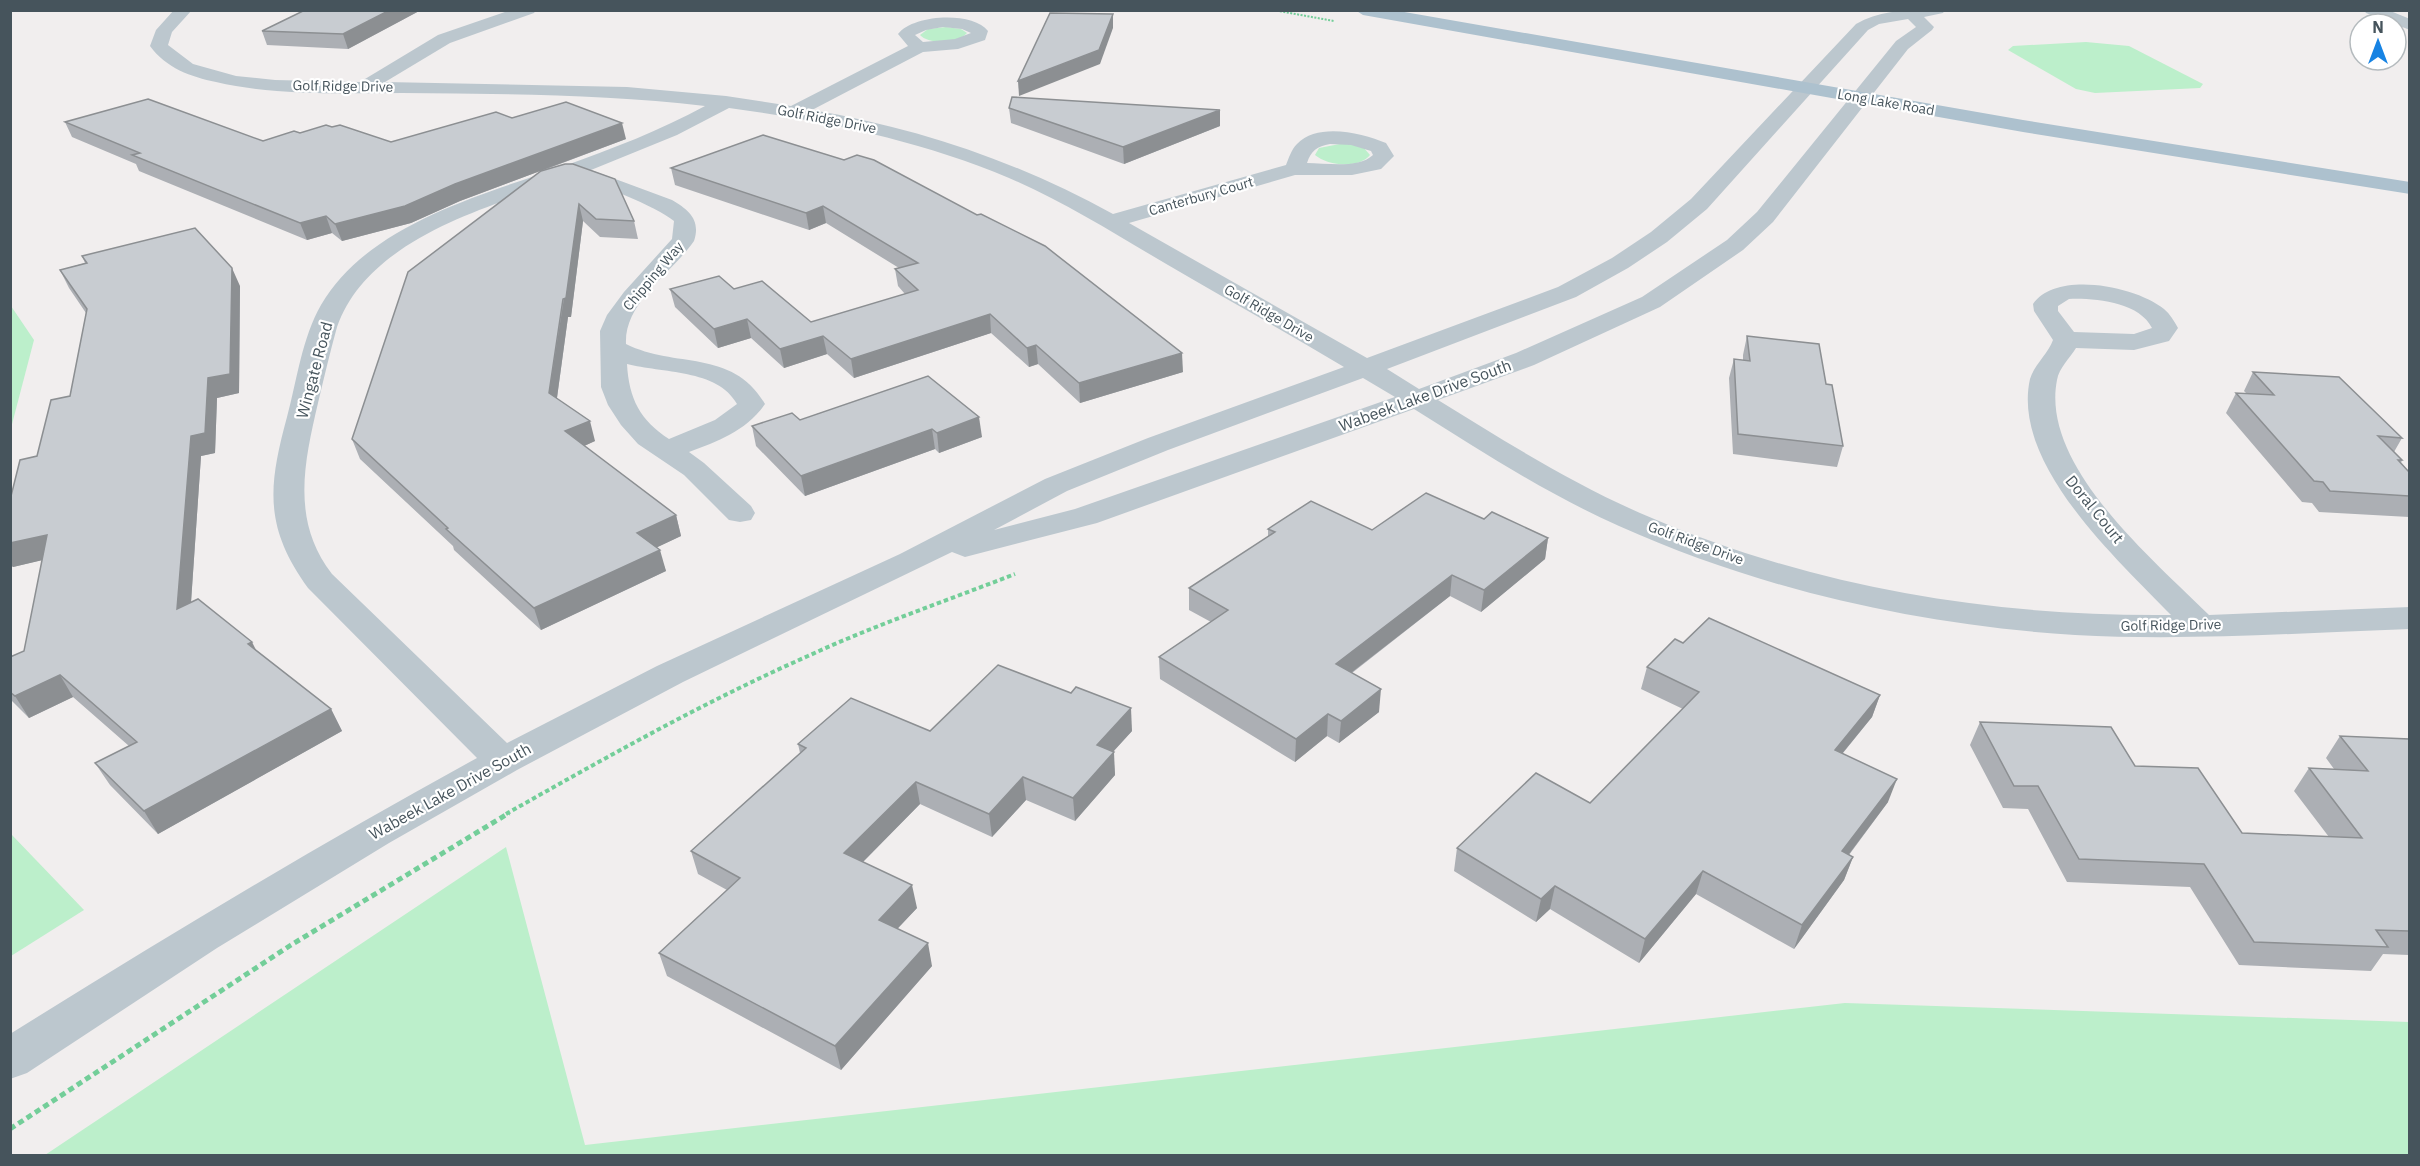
<svg xmlns="http://www.w3.org/2000/svg" width="2420" height="1166" viewBox="0 0 2420 1166" font-family="'IBM Plex Sans',sans-serif">
  <rect width="100%" height="100%" fill="#f1eeee"/>
  <g fill="#bcefcb">
    <path d="M 946,27 L 961,29 L 967,33 C 958,43 929,45 920,35 L 928,29 Z"/>
    <path d="M 2086,42 L 2129,46 L 2203,84 L 2200,88 L 2095,93 L 2076,89 L 2008,50 L 2013,46 Z"/>
    <path d="M 1345,143 L 1363,147 L 1370,155 C 1359,169 1328,166 1315,155 L 1319,148 Z"/>
    <path d="M 11,306 L 34,340 L 11,428 Z"/>
    <path d="M 11,834 L 84,910 L 11,956 L 10,834 Z"/>
    <path d="M 506,847 L 585,1145 L 1845,1003 L 2409,1022 L 2409,1155 L 45,1155 Z"/>
  </g>
  <g fill="none" stroke-linecap="round" stroke-linejoin="round">
    <path stroke="#73ce99" stroke-width="2" stroke-dasharray="2 1.5" stroke-linecap="butt" d="M 1273,10 L 1334,21"/>
    <path stroke="#73ce99" stroke-width="4" stroke-dasharray="4.5 3" stroke-linecap="butt" d="M 506,814 C 605,758 704,702 808,656 C 875,625 946,601 1015,574"/>
    <path stroke="#73ce99" stroke-width="5" stroke-dasharray="6 4" stroke-linecap="butt" d="M 10,1129 L 291,945 L 509,813"/>
    <g fill="#bcc7ce" fill-rule="evenodd">
      <path d="M 174,10 L 192,10 L 172,32 L 168,45 L 193,64 L 236,76 L 275,80 L 360,82 L 438,35 L 511,10 L 536,10 L 534,13 L 450,43 L 385,82 L 627,87 L 726,96 L 791,106 L 908,46 L 898,34 C 913,14 973,11 988,31 L 985,40 L 958,49 L 923,52 L 812,110 C 918,128 1019,162 1113,214 L 1286,165 C 1289,158 1291,150 1297,144 C 1318,122 1362,133 1386,143 L 1394,156 L 1381,169 L 1352,175 L 1295,175 L 1129,223 L 1367,358 L 1558,287 L 1612,258 L 1651,232 L 1691,199 L 1856,24 C 1883,8 1915,10 1945,10 L 1943,13 L 1924,17 L 1934,27 L 1932,30 L 1908,49 L 1773,222 L 1743,250 L 1660,307 L 1534,365 L 1438,400 C 1504,441 1570,482 1640,513 C 1807,586 1989,617 2171,615 C 2118,560 2011,464 2030,379 C 2034,365 2048,354 2053,340 L 2034,311 L 2033,304 C 2056,270 2136,286 2164,309 C 2170,314 2174,321 2178,328 L 2169,341 L 2134,350 L 2076,348 C 2070,358 2059,368 2057,380 C 2040,466 2154,560 2209,615 L 2410,607 L 2410,629 C 2298,633 2186,641 2075,635 C 1918,625 1762,590 1619,526 C 1547,494 1481,451 1414,409 L 1097,523 L 965,557 L 952,552 L 683,682 L 517,770 L 389,843 L 217,948 L 27,1073 L 10,1079 L 10,1034 C 164,938 318,845 477,758 L 308,588 C 264,527 268,487 287,417 C 297,380 302,338 321,305 C 368,224 482,195 564,166 C 612,149 661,130 705,106 C 604,94 503,94 402,93 C 340,93 276,96 216,82 C 191,77 166,68 150,46 L 156,30 ZM 1908,19 L 1916,27 L 1896,41 L 1757,212 L 1727,240 L 1642,297 L 1516,353 L 1419,389 L 1387,369 L 1576,297 L 1628,268 L 1667,242 L 1707,209 L 1868,30 L 1879,24 ZM 943,27 L 962,29 L 971,33 L 955,39 L 923,42 L 915,35 L 926,30 ZM 729,108 C 824,121 919,140 1009,178 C 1065,202 1115,234 1168,265 C 1226,299 1286,332 1344,367 L 1148,438 L 1045,479 L 900,554 L 657,666 L 507,743 L 332,574 C 291,521 304,463 318,403 C 324,378 330,352 337,327 C 364,250 459,216 530,192 C 539,188 564,176 573,178 C 595,181 657,207 674,221 L 672,239 L 624,292 L 607,315 L 600,331 L 601,387 L 608,405 L 621,425 L 638,444 L 684,475 L 729,520 L 740,522 L 751,520 L 755,513 L 751,506 L 704,463 L 689,452 C 718,441 746,431 765,404 C 732,348 676,369 626,344 C 624,302 672,273 694,241 C 701,220 689,210 672,200 L 591,170 L 677,135 ZM 1330,144 L 1351,145 L 1371,151 L 1373,155 C 1358,169 1327,163 1307,163 C 1311,151 1317,146 1330,144 ZM 2069,299 C 2095,298 2139,302 2152,328 L 2134,334 L 2074,332 L 2058,311 L 2058,306 ZM 627,364 C 661,373 718,369 737,404 L 715,420 L 669,439 C 640,420 629,399 627,364 ZM 1363,378 L 1395,397 L 1075,509 L 994,530 L 1067,491 L 1168,450 Z"/>
      <path d="M 2364,10 L 2388,10 L 2410,19 L 2410,30 L 2366,13 Z"/>
    </g>
    <path fill="#adc1ce" fill-rule="evenodd" d="M 1355,10 L 1393,10 L 2023,120 L 2410,182 L 2410,194 L 2023,132 L 1363,15 Z"/>
  </g>
  <g fill="#acafb4">
    <path d="M 305,10 L 421,10 L 348,49 L 267,45 L 262,31 Z"/>
    <path d="M 1009,108 L 1220,126 L 1124,164 L 1011,123 Z"/>
    <path d="M 512,118 L 626,139 L 544,170 L 634,221 L 638,239 L 600,237 L 583,221 L 571,317 L 568,317 L 557,398 L 595,441 L 584,446 L 676,515 L 681,536 L 657,547 L 666,571 L 541,630 L 454,550 L 453,546 L 360,459 L 352,439 L 540,171 L 460,201 L 411,223 L 342,241 L 332,233 L 307,240 L 139,171 L 136,164 L 72,137 L 65,122 L 263,141 L 300,133 L 391,142 Z"/>
    <path d="M 763,135 L 1183,372 L 1080,403 L 1038,364 L 1029,367 L 991,333 L 854,378 L 827,354 L 784,368 L 751,338 L 718,348 L 675,307 L 670,289 L 734,289 L 811,322 L 905,294 L 898,286 L 895,269 L 899,268 L 826,223 L 809,230 L 675,185 L 671,168 Z"/>
    <path d="M 82,256 L 240,286 L 239,393 L 217,398 L 215,453 L 201,456 L 191,603 L 256,650 L 331,709 L 342,731 L 158,834 L 110,785 L 95,763 L 129,746 L 73,697 L 29,718 L 10,699 L 10,657 L 24,651 L 42,560 L 13,567 L 10,564 L 10,500 L 37,456 L 70,396 L 86,313 L 69,288 L 60,270 L 85,263 Z"/>
    <path d="M 1747,336 L 1826,384 L 1843,446 L 1837,467 L 1733,454 L 1729,378 L 1734,359 L 1743,360 L 1743,355 Z"/>
    <path d="M 2253,372 L 2402,438 L 2394,452 L 2402,460 L 2401,463 L 2409,472 L 2409,517 L 2319,512 L 2312,503 L 2302,502 L 2226,413 L 2236,393 L 2246,393 L 2244,391 Z"/>
    <path d="M 928,376 L 982,437 L 939,453 L 935,449 L 805,496 L 756,446 L 752,426 L 800,420 Z"/>
    <path d="M 1484,519 L 1548,538 L 1545,559 L 1481,612 L 1450,596 L 1352,673 L 1379,712 L 1339,743 L 1327,736 L 1295,762 L 1160,679 L 1159,657 L 1211,622 L 1189,610 L 1189,588 L 1268,537 L 1268,529 L 1372,530 Z"/>
    <path d="M 1683,643 L 1880,695 L 1872,717 L 1843,753 L 1888,802 L 1849,855 L 1853,857 L 1844,880 L 1794,949 L 1696,894 L 1639,963 L 1550,909 L 1536,922 L 1454,871 L 1457,848 L 1590,803 L 1683,709 L 1641,689 L 1647,667 Z"/>
    <path d="M 1980,722 L 2135,766 L 2242,833 L 2329,837 L 2294,791 L 2309,768 L 2334,769 L 2326,758 L 2340,736 L 2409,739 L 2409,955 L 2383,954 L 2371,971 L 2239,965 L 2190,887 L 2067,882 L 2028,809 L 2003,808 L 1970,745 Z"/>
    <path d="M 930,731 L 1132,731 L 1113,752 L 1115,775 L 1075,821 L 1026,800 L 992,837 L 920,804 L 863,862 L 917,908 L 897,929 L 932,966 L 841,1070 L 667,976 L 659,953 L 727,890 L 698,874 L 691,851 L 800,753 L 798,744 Z"/>
  </g>
  <g fill="#8c8f92">
    <path d="M 390,10 L 421,10 L 348,49 L 343,34 Z"/>
    <path d="M 1113,14 L 1113,28 L 1100,64 L 1019,96 L 1018,81 Z"/>
    <path d="M 1220,110 L 1220,126 L 1124,164 L 1123,147 Z"/>
    <path d="M 622,123 L 626,139 L 460,201 L 411,223 L 342,241 L 335,224 L 455,184 Z"/>
    <path d="M 579,204 L 583,221 L 571,317 L 568,317 L 555,412 L 549,393 Z"/>
    <path d="M 823,206 L 826,223 L 809,230 L 806,213 Z"/>
    <path d="M 326,216 L 332,233 L 307,240 L 300,223 Z"/>
    <path d="M 232,268 L 240,286 L 239,393 L 217,398 L 215,453 L 201,456 L 189,631 L 177,609 L 191,436 Z"/>
    <path d="M 990,314 L 991,333 L 854,378 L 851,359 Z"/>
    <path d="M 747,319 L 751,338 L 718,348 L 714,329 Z"/>
    <path d="M 823,336 L 827,354 L 784,368 L 780,349 Z"/>
    <path d="M 1036,345 L 1038,364 L 1029,367 L 1027,348 Z"/>
    <path d="M 1182,353 L 1183,372 L 1080,403 L 1079,383 Z"/>
    <path d="M 979,417 L 982,437 L 939,453 L 937,433 Z"/>
    <path d="M 590,421 L 595,441 L 571,452 L 565,431 Z"/>
    <path d="M 932,429 L 935,449 L 805,496 L 801,476 Z"/>
    <path d="M 676,515 L 681,536 L 643,554 L 637,533 Z"/>
    <path d="M 47,535 L 60,556 L 13,567 L 10,564 L 10,543 Z"/>
    <path d="M 1548,538 L 1545,559 L 1481,612 L 1484,590 Z"/>
    <path d="M 660,550 L 666,571 L 541,630 L 534,608 Z"/>
    <path d="M 1452,575 L 1450,596 L 1334,686 L 1336,664 Z"/>
    <path d="M 252,642 L 263,664 L 248,644 Z"/>
    <path d="M 60,675 L 73,697 L 29,718 L 15,696 Z"/>
    <path d="M 1381,689 L 1379,712 L 1339,743 L 1341,721 Z"/>
    <path d="M 1880,695 L 1872,717 L 1827,772 L 1835,750 Z"/>
    <path d="M 1131,708 L 1132,731 L 1098,768 L 1097,745 Z"/>
    <path d="M 331,709 L 342,731 L 158,834 L 144,811 Z"/>
    <path d="M 1328,714 L 1327,736 L 1295,762 L 1296,739 Z"/>
    <path d="M 1114,752 L 1115,775 L 1075,821 L 1073,798 Z"/>
    <path d="M 1023,777 L 1026,800 L 992,837 L 989,814 Z"/>
    <path d="M 1897,779 L 1888,802 L 1834,874 L 1842,851 Z"/>
    <path d="M 916,782 L 920,804 L 849,876 L 844,853 Z"/>
    <path d="M 1853,857 L 1844,880 L 1794,949 L 1802,925 Z"/>
    <path d="M 1703,871 L 1696,894 L 1639,963 L 1645,939 Z"/>
    <path d="M 912,885 L 917,908 L 884,943 L 879,920 Z"/>
    <path d="M 1555,886 L 1550,909 L 1536,922 L 1541,899 Z"/>
    <path d="M 928,943 L 932,966 L 841,1070 L 835,1046 Z"/>
  </g>
  <g fill="#c8ccd1" stroke="#8c8f92" stroke-width="1.5">
    <path d="M 305,10 L 390,10 L 343,34 L 262,31 Z"/>
    <path d="M 1050,13 L 1113,14 L 1099,50 L 1018,81 Z"/>
    <path d="M 1012,97 L 1220,110 L 1123,147 L 1009,108 Z"/>
    <path d="M 148,99 L 263,141 L 294,131 L 300,133 L 326,125 L 332,127 L 340,125 L 391,142 L 496,112 L 512,118 L 566,102 L 622,123 L 455,184 L 405,206 L 335,224 L 326,216 L 300,223 L 132,155 L 140,153 L 65,122 Z"/>
    <path d="M 763,135 L 844,160 L 857,155 L 874,160 L 977,215 L 981,214 L 1045,246 L 1182,353 L 1079,383 L 1036,345 L 1027,348 L 990,314 L 851,359 L 823,336 L 780,349 L 747,319 L 714,329 L 670,289 L 719,276 L 734,289 L 762,281 L 811,322 L 918,290 L 895,269 L 918,263 L 823,206 L 806,213 L 671,168 Z"/>
    <path d="M 565,164 L 573,164 L 615,179 L 634,221 L 596,219 L 579,204 L 566,298 L 563,299 L 549,393 L 590,421 L 565,431 L 676,515 L 637,533 L 660,550 L 534,608 L 446,529 L 448,528 L 352,439 L 408,272 L 541,171 Z"/>
    <path d="M 195,228 L 232,268 L 230,374 L 208,378 L 205,433 L 191,436 L 177,609 L 198,599 L 252,642 L 248,644 L 331,709 L 144,811 L 95,763 L 137,742 L 60,675 L 15,696 L 10,692 L 10,657 L 24,651 L 47,535 L 10,543 L 10,500 L 20,460 L 37,456 L 51,400 L 70,396 L 87,309 L 60,270 L 87,263 L 82,256 Z"/>
    <path d="M 1747,336 L 1819,344 L 1826,384 L 1832,385 L 1843,446 L 1738,434 L 1734,359 L 1750,361 Z"/>
    <path d="M 2253,372 L 2339,377 L 2402,438 L 2378,436 L 2402,460 L 2398,460 L 2409,472 L 2409,496 L 2330,491 L 2323,482 L 2314,481 L 2236,393 L 2274,395 Z"/>
    <path d="M 928,376 L 979,417 L 937,433 L 932,429 L 801,476 L 752,426 L 792,413 L 800,420 Z"/>
    <path d="M 1426,493 L 1484,519 L 1492,512 L 1548,538 L 1484,590 L 1452,575 L 1336,664 L 1381,689 L 1341,721 L 1328,714 L 1296,739 L 1159,657 L 1228,610 L 1189,588 L 1275,532 L 1268,529 L 1311,501 L 1372,530 Z"/>
    <path d="M 1709,618 L 1880,695 L 1835,750 L 1897,779 L 1842,851 L 1853,857 L 1802,925 L 1703,871 L 1645,939 L 1555,886 L 1541,899 L 1457,848 L 1536,773 L 1590,803 L 1699,692 L 1647,667 L 1675,639 L 1683,643 Z"/>
    <path d="M 998,665 L 1071,693 L 1076,687 L 1131,708 L 1097,745 L 1114,752 L 1073,798 L 1023,777 L 989,814 L 916,782 L 844,853 L 912,885 L 879,920 L 928,943 L 835,1046 L 659,953 L 740,878 L 691,851 L 806,748 L 798,744 L 851,698 L 930,731 Z"/>
    <path d="M 1980,722 L 2111,727 L 2135,766 L 2198,768 L 2242,833 L 2362,838 L 2309,768 L 2368,771 L 2340,736 L 2409,739 L 2409,931 L 2376,930 L 2388,947 L 2254,942 L 2204,864 L 2079,859 L 2038,786 L 2014,786 Z"/>
  </g>
  <g text-anchor="middle" stroke-width="4.5" stroke-linejoin="round" paint-order="stroke">
    <g font-size="14" fill="#46545c" stroke="#fff">
      <text transform="translate(343 86) rotate(1)" y="5">Golf Ridge Drive</text>
      <text transform="translate(1886 102) rotate(10)" y="5">Long Lake Road</text>
      <text transform="translate(827 119) rotate(11)" y="5">Golf Ridge Drive</text>
      <text transform="translate(1201 196) rotate(-16)" y="5">Canterbury Court</text>
      <text transform="translate(653 276) rotate(-50)" y="5">Chipping Way</text>
      <text transform="translate(1269 313) rotate(30)" y="5">Golf Ridge Drive</text>
      <text transform="translate(1696 543) rotate(20)" y="5">Golf Ridge Drive</text>
      <text transform="translate(2171 625) rotate(-1)" y="5">Golf Ridge Drive</text>
    </g>
    <g font-size="16" fill="#46545c" stroke="#fff">
      <text transform="translate(314 370) rotate(-75)" y="6">Wingate Road</text>
      <text transform="translate(1425 395) rotate(-20)" y="6">Wabeek Lake Drive South</text>
      <text transform="translate(2095 509) rotate(51)" y="6">Doral Court</text>
      <text transform="translate(450 791) rotate(-29)" y="6">Wabeek Lake Drive South</text>
    </g>
  </g>
  <rect width="2420" height="1166" fill="none" stroke="#46545c" stroke-width="24"/>
  <g transform="translate(2378 42)"><circle r="28" fill="#ffffff" stroke="#b5bbbe" stroke-width="1.5"/>
  <path d="M0-4.5L10 22L0 15L-10 22Z" fill="#1783e3"/>
  <text y="-9" font-size="16" font-weight="bold" text-anchor="middle" fill="#46545c">N</text>
  </g>
</svg>
